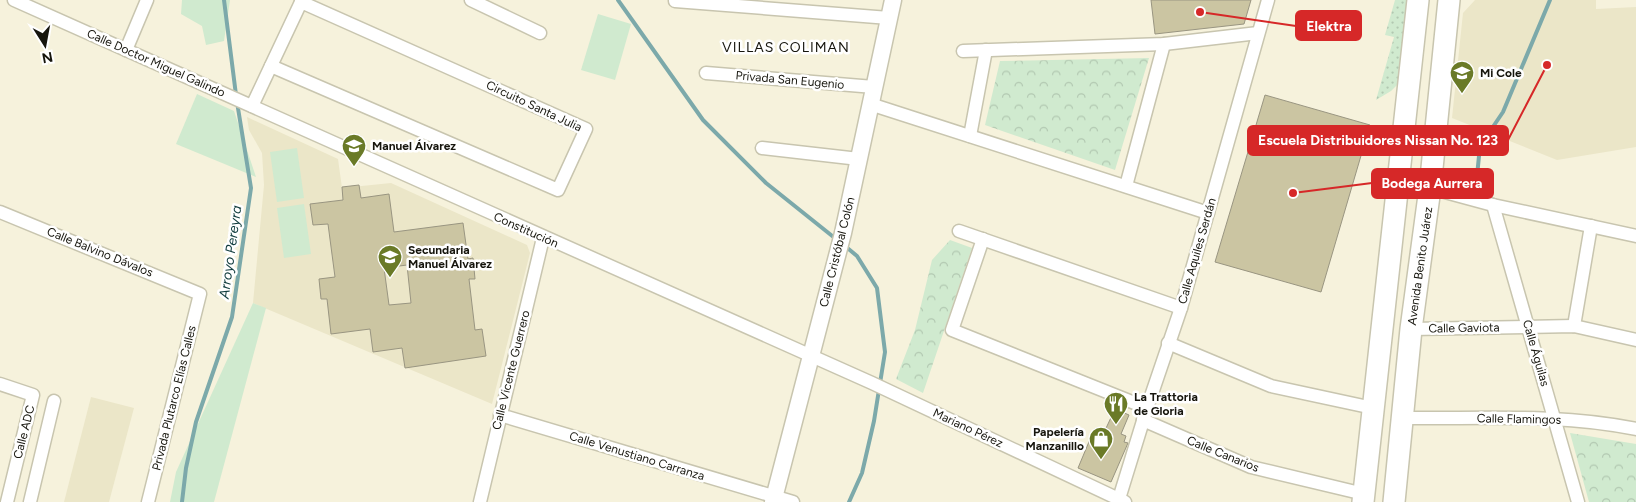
<svg xmlns="http://www.w3.org/2000/svg" width="1636" height="502" viewBox="0 0 1636 502" font-family="Figtree,sans-serif">
  <defs>
    <pattern id="park-crowns" width="20" height="18" patternUnits="userSpaceOnUse" patternTransform="scale(1.25)"><rect width="20" height="18" fill="#d0eacf"/><path d="M2 6a3 3 0 1 1 6 0M12 15a3 3 0 1 1 6 0" fill="none" stroke="#b2c8b1"/></pattern>
    <pattern id="garden-dots" width="8" height="8" patternUnits="userSpaceOnUse" patternTransform="scale(1.25)"><rect width="8" height="8" fill="#d0eacf"/><path d="M2 2h.1M6 6h.1" fill="none" stroke="#b2c8b1" stroke-width="1.8" stroke-linecap="round"/></pattern>
  </defs>
  <rect width="100%" height="100%" fill="#f6f2dc"/>
  <g fill="#ebe6c8">
    <path d="M 1475,0 L 1596,0 L 1596,9 L 1636,7 L 1636,147 L 1557,160 L 1452,118 L 1463,13 Z"/>
    <path d="M 247,117 L 338,159 L 342,188 L 391,183 L 527,245 L 530,253 L 492,404 L 253,303 L 264,185 L 262,153 L 249,130 Z"/>
    <path d="M 91,397 L 134,408 L 109,502 L 64,502 Z"/>
  </g>
  <g fill="#d0eacf">
    <path d="M 182,0 L 230,0 L 224,41 L 206,45 L 202,26 L 181,14 Z"/>
    <path d="M 598,14 L 631,24 L 615,80 L 581,70 Z"/>
    <path d="M 197,94 L 234,111 L 256,177 L 176,144 Z"/>
    <path d="M 297,148 L 304,198 L 277,202 L 270,152 Z"/>
    <path d="M 304,204 L 311,254 L 284,258 L 277,208 Z"/>
    <path d="M 253,303 L 266,308 L 214,502 L 170,502 L 176,472 Z"/>
  </g>
  <g fill="url(#park-crowns)">
    <path d="M 1149,58 L 1115,170 L 985,125 L 1000,61 Z"/>
    <path d="M 950,240 L 972,248 L 923,393 L 896,379 L 915,330 L 932,260 Z"/>
    <path d="M 1570,433 L 1636,444 L 1636,502 L 1589,502 Z"/>
  </g>
  <path fill="url(#garden-dots)" d="M 1395,0 L 1407,0 L 1398,84 L 1391,91 L 1376,100 L 1394,37 L 1385,35 Z"/>
  <g fill="none" stroke-linecap="round" stroke-linejoin="round">
    <g stroke="#7ca9aa" stroke-width="4">
      <path d="M 224,0 L 236,95"/>
      <path d="M 618,0 L 703,120 L 766,183 L 836,239"/>
      <path d="M 1475,196 L 1480,146 L 1503,112 L 1550,0"/>
      <path d="M 845,246 L 857,256 L 877,288 L 885,352 L 874,421 L 862,473 L 849,502"/>
      <path d="M 182,502 L 186,468 L 196,422 L 232,317 L 251,188 L 237,102"/>
    </g>
  </g>
  <g fill="#cbc5a2" stroke="#999581" fill-rule="evenodd">
    <path d="M 1151,0 L 1251,0 L 1244,24 L 1155,34 Z"/>
    <path d="M 1265,95 L 1370,125 L 1321,292 L 1215,262 Z"/>
    <path d="M 359,185 L 361,198 L 389,194 L 394,232 L 463,223 L 468,259 L 473,258 L 475,279 L 469,279 L 475,330 L 482,329 L 486,356 L 405,368 L 402,348 L 373,352 L 370,329 L 331,334 L 327,299 L 321,299 L 319,279 L 335,277 L 328,224 L 313,225 L 310,204 L 343,200 L 342,187 ZM 407,265 L 411,303 L 389,305 L 384,268 Z"/>
    <path d="M 1115,409 L 1129,415 L 1121,434 L 1126,436 L 1124,442 L 1128,443 L 1111,482 L 1078,468 L 1091,437 L 1100,441 Z"/>
  </g>
  <g fill="none" stroke-linecap="round" stroke-linejoin="round">
    <defs>
      <g id="minor">
        <path d="M 14,0 L 872,383 L 1125,502"/>
        <path d="M 471,0 L 540,33"/>
        <path d="M 675,1 L 889,18"/>
        <path d="M 126,50 L 147,0"/>
        <path d="M 963,51 L 1164,44 L 1258,33"/>
        <path d="M 271,66 L 558,190 L 586,129 L 301,2"/>
        <path d="M 706,73 L 874,87"/>
        <path d="M 870,104 L 1208,213"/>
        <path d="M 252,106 L 302,0"/>
        <path d="M 970,136 L 986,50"/>
        <path d="M 762,148 L 859,159"/>
        <path d="M 1126,186 L 1164,44"/>
        <path d="M 1430,188 L 1493,205 L 1636,236"/>
        <path d="M 1493,205 L 1578,502"/>
        <path d="M 0,212 L 200,294 L 148,502"/>
        <path d="M 959,231 L 1181,308"/>
        <path d="M 983,239 L 952,330 L 1147,408"/>
        <path d="M 1574,326 L 1591,226"/>
        <path d="M 1411,329 L 1574,326 L 1636,340"/>
        <path d="M 1168,343 L 1271,386 L 1373,408"/>
        <path d="M 0,384 L 33,395 L 7,502"/>
        <path d="M 500,415 L 793,502"/>
        <path d="M 1402,418 C 1479,419 1560,413 1636,429"/>
        <path d="M 1143,420 L 1251,467 L 1364,494"/>
        <path d="M 30,502 L 54,401"/>
        <path d="M 480,502 L 543,238"/>
        <path d="M 1118,502 L 1147,408 L 1181,308 L 1268,0"/>
      </g>
      <path id="tertiary" d="M 773,502 L 843,233 L 893,0"/>
      <g id="primary">
        <path d="M 1363,502 L 1418,0"/>
        <path d="M 1394,502 L 1411,329 L 1430,188 L 1449,0"/>
      </g>
    </defs>
    <use href="#minor" stroke="#c8c5af" stroke-width="15"/>
    <use href="#tertiary" stroke="#c8c5af" stroke-width="19"/>
    <use href="#primary" stroke="#c8c5af" stroke-width="24"/>
    <use href="#minor" stroke="#fff" stroke-width="12"/>
    <use href="#tertiary" stroke="#fff" stroke-width="16"/>
    <use href="#primary" stroke="#fff" stroke-width="21"/>
  </g>
  <defs>
    <symbol id="school-pin" viewBox="-11 -11 22 30"><path d="M0 17L-7.5 6A9.5 9.5 0 1 1 7.5 6Z" fill="#6a7a27" stroke="#fff"/><path d="M0-5L7-2L0 1L-7-2ZM-4 1L0 2.5L4 1V4Q0 6-4 4Z" fill="#fff"/></symbol>
    <symbol id="restaurant-pin" viewBox="-11 -11 22 30"><path d="M0 17L-7.5 6A9.5 9.5 0 1 1 7.5 6Z" fill="#6a7a27" stroke="#fff"/><path d="M-5-6h1v4h1v-4h1v4h1v-4h1v5L-1.5 .5V6h-2V.5L-5-1ZM5-6V6H3V1.5H1.5Q1.5-4 5-6Z" fill="#fff"/></symbol>
    <symbol id="shop-pin" viewBox="-11 -11 22 30"><path d="M0 17L-7.5 6A9.5 9.5 0 1 1 7.5 6Z" fill="#6a7a27" stroke="#fff"/><path d="M-5-2.5h2.3a2.7 3.5 0 0 1 5.4 0H5L5.5 6h-11ZM-1.5-2.5h3a1.5 2.3 0 0 0-3 0Z" fill="#fff"/></symbol>
  </defs>
  <g fill-rule="evenodd">
    <use href="#school-pin" x="1448" y="59" width="28" height="38"/>
    <use href="#school-pin" x="340" y="132" width="28" height="38"/>
    <use href="#school-pin" x="376" y="243" width="28" height="38"/>
    <use href="#restaurant-pin" x="1102" y="390" width="28" height="38"/>
    <use href="#shop-pin" x="1087" y="425" width="28" height="38"/>
  </g>
  <g text-anchor="middle" stroke-width="5" stroke-linejoin="round" paint-order="stroke">
    <g font-size="12" fill="#16150d" stroke="#fff">
      <text transform="translate(156 63) rotate(24)" y="4">Calle Doctor Miguel Galindo</text>
      <text transform="translate(790 80) rotate(5)" y="4">Privada San Eugenio</text>
      <text transform="translate(534 106) rotate(25)" y="4">Circuito Santa Julia</text>
      <text transform="translate(526 230) rotate(24)" y="4">Constitución</text>
      <text transform="translate(1197 251) rotate(-74)" y="4">Calle Aquiles Serdán</text>
      <text transform="translate(100 252) rotate(22)" y="4">Calle Balvino Dávalos</text>
      <text transform="translate(837 252) rotate(-76)" y="4">Calle Cristóbal Colón</text>
      <text transform="translate(1420 266) rotate(-82)" y="4">Avenida Benito Juárez</text>
      <text transform="translate(1464 328) rotate(-1)" y="4">Calle Gaviota</text>
      <text transform="translate(1536 353) rotate(74)" y="4">Calle Águilas</text>
      <text transform="translate(511 370) rotate(-76)" y="4">Calle Vicente Guerrero</text>
      <text transform="translate(174 398) rotate(-76)" y="4">Privada Plutarco Elías Calles</text>
      <text transform="translate(1519 419) rotate(1)" y="4">Calle Flamingos</text>
      <text transform="translate(968 428) rotate(25)" y="4">Mariano Pérez</text>
      <text transform="translate(24 432) rotate(-76)" y="4">Calle ADC</text>
      <text transform="translate(1223 454) rotate(22)" y="4">Calle Canarios</text>
      <text transform="translate(637 456) rotate(17)" y="4">Calle Venustiano Carranza</text>
    </g>
    <g font-size="12" font-weight="bold" fill="#16150d" stroke="#fff" text-anchor="start">
      <text x="1480" y="77">Mi Cole</text>
      <text x="372" y="150">Manuel Álvarez</text>
      <text x="408" y="254">Secundaria<tspan x="408" dy="14">Manuel Álvarez</tspan></text>
      <text x="1134" y="401">La Trattoria<tspan x="1134" dy="14">de Gloria</tspan></text>
      <text x="1084" y="436" text-anchor="end">Papelería<tspan x="1084" dy="14">Manzanillo</tspan></text>
    </g>
    <g font-size="14" letter-spacing="1" fill="#16150d" stroke="#fff">
      <text x="786" y="52">VILLAS COLIMAN</text>
    </g>
    <g font-size="14" font-style="italic" fill="#0f3b3c" stroke="#fff">
      <text transform="translate(230 252) rotate(-82)" y="5">Arroyo Pereyra</text>
    </g>
  </g>
  <path fill="none" stroke="#d62828" stroke-width="2" d="M1200 12L1296 26M1547 65L1508 140M1293 193L1372 183"/>
  <g fill="#d62828" stroke="#fff" stroke-width="2">
    <circle cx="1200" cy="12" r="5"/>
    <circle cx="1547" cy="65" r="5"/>
    <circle cx="1293" cy="193" r="5"/>
  </g>
  <g fill="#d62828" stroke="#d62828" stroke-width="2">
    <rect x="1296" y="11" width="65" height="29" rx="5"/>
    <rect x="1248" y="126" width="260" height="29" rx="5"/>
    <rect x="1372" y="169" width="121" height="29" rx="5"/>
  </g>
  <g font-size="14" text-anchor="middle" font-weight="bold" fill="#fff">
    <text x="1329" y="31">Elektra</text>
    <text x="1378" y="145">Escuela Distribuidores Nissan No. 123</text>
    <text x="1432" y="188">Bodega Aurrera</text>
  </g>
  <g transform="translate(45 45) rotate(169)" stroke="#ffffff" stroke-width="4" paint-order="stroke">
  <path d="M0-4L9 19L0 12L-9 19Z" fill="#16150d"/>
  <text y="-8" font-size="14" font-weight="bold" text-anchor="middle" fill="#16150d">N</text>
  </g>
</svg>
